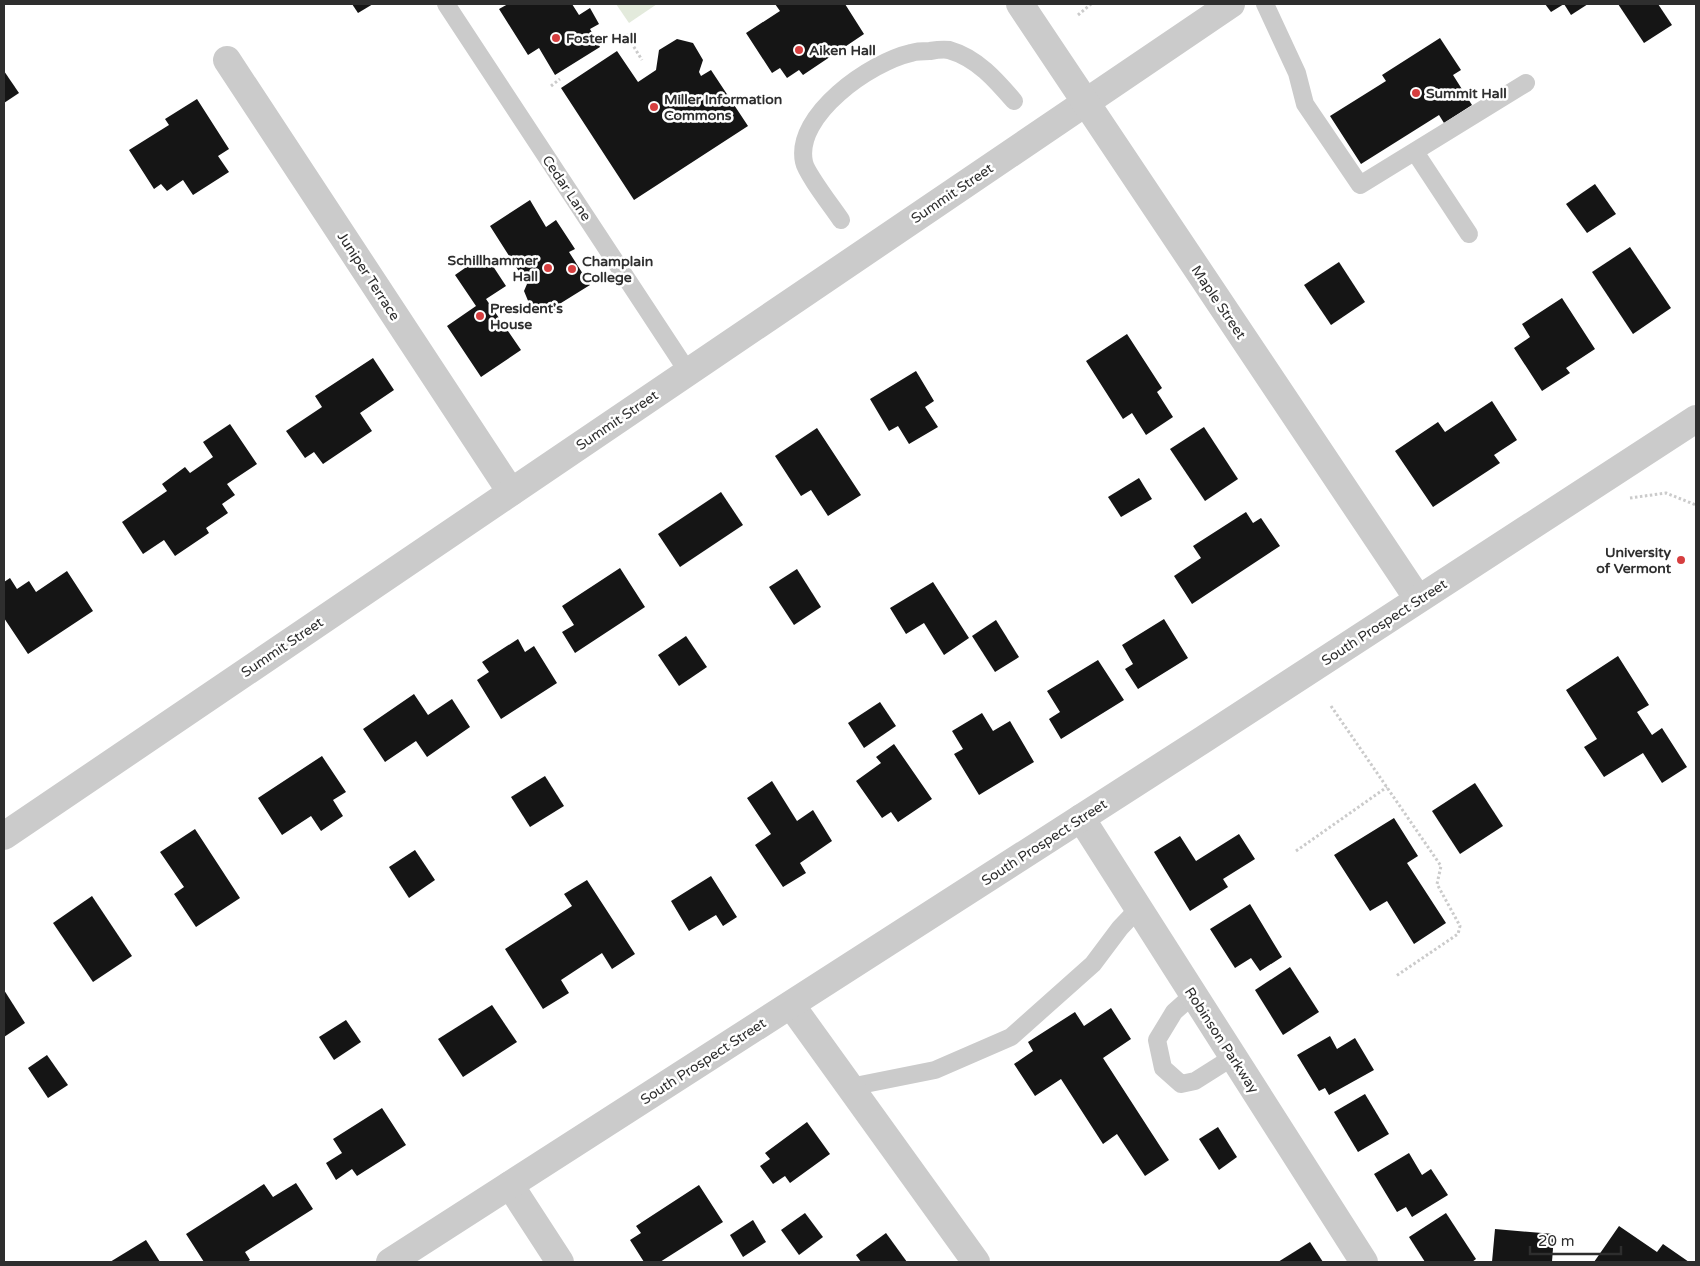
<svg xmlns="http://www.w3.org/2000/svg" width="1700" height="1266" viewBox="0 0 1700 1266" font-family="'Varela Round',sans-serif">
  <rect width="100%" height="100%" fill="#fff"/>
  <path fill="#e3eadc" d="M 616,4 L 657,4 L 629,23 Z"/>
  <g fill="#151515">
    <path d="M 352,4 L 373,4 L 358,13 Z"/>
    <path d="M 508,4 L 572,4 L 579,15 L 590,8 L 599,24 L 590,29 L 600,47 L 555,75 L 539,48 L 528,55 L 499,9 Z"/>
    <path d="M 775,4 L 845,4 L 864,34 L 803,75 L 799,70 L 787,78 L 780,68 L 772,73 L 746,33 L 780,11 Z"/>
    <path d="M 1545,4 L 1564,4 L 1551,12 Z"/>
    <path d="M 1564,4 L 1588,4 L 1571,15 Z"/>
    <path d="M 1618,4 L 1658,4 L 1672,25 L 1644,43 Z"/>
    <path d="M 1440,38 L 1461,70 L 1453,75 L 1472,105 L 1444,123 L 1439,115 L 1361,164 L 1330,116 L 1386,81 L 1382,75 Z"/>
    <path d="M 677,39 L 693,43 L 703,60 L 699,72 L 701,76 L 711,70 L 748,126 L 634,200 L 561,88 L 617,51 L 638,82 L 656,70 L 659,50 Z"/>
    <path d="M 4,71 L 19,93 L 4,103 Z"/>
    <path d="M 197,99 L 229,149 L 218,156 L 229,172 L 193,195 L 183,180 L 167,191 L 161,184 L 154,189 L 129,150 L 169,125 L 165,119 Z"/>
    <path d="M 1595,184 L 1616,214 L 1587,233 L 1566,204 Z"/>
    <path d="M 530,200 L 546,227 L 556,220 L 575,249 L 569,252 L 590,285 L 561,303 L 555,311 L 545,314 L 531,308 L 524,291 L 527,284 L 490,226 Z"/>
    <path d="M 1630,247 L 1671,308 L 1633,334 L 1592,272 Z"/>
    <path d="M 485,254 L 506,286 L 486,299 L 521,350 L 481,377 L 447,326 L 476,306 L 455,275 Z"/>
    <path d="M 1339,262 L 1365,302 L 1331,325 L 1304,285 Z"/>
    <path d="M 1562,298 L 1595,349 L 1566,368 L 1570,373 L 1542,391 L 1514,348 L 1530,337 L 1522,324 Z"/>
    <path d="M 1127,334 L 1162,388 L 1157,392 L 1173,417 L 1146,435 L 1132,413 L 1123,419 L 1086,361 Z"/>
    <path d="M 373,358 L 394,390 L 360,413 L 372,431 L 323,464 L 314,452 L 305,458 L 286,431 L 322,407 L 315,396 Z"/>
    <path d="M 916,371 L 934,401 L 925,407 L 938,427 L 909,444 L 898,426 L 889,431 L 870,399 Z"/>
    <path d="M 1492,401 L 1517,440 L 1494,455 L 1500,463 L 1433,507 L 1395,451 L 1438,422 L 1445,432 Z"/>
    <path d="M 230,424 L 257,464 L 227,484 L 235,495 L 222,504 L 228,513 L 206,528 L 209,533 L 175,556 L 164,540 L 143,554 L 122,522 L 167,491 L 162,484 L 185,467 L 190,473 L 213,457 L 203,442 Z"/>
    <path d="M 1204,427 L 1238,479 L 1205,501 L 1170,449 Z"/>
    <path d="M 817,428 L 861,495 L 828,516 L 811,490 L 801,496 L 775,456 Z"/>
    <path d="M 1139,478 L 1152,499 L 1121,517 L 1108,497 Z"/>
    <path d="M 721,492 L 743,525 L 680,567 L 658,534 Z"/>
    <path d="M 1246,512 L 1253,523 L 1261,518 L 1280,546 L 1192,604 L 1174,576 L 1201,558 L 1193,546 Z"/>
    <path d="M 620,568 L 645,607 L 575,653 L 562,632 L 574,625 L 562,606 Z"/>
    <path d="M 797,569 L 821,607 L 794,625 L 769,587 Z"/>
    <path d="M 67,571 L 93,611 L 28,654 L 4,618 L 4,582 L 10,578 L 17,589 L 29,581 L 36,592 Z"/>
    <path d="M 933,582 L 969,638 L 944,655 L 924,623 L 906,634 L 890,608 Z"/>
    <path d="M 1164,619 L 1188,658 L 1138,689 L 1125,669 L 1133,664 L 1122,645 Z"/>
    <path d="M 996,620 L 1019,657 L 995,672 L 972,636 Z"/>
    <path d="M 686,636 L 707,667 L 679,686 L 658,655 Z"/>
    <path d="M 518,639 L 525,652 L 534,646 L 557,683 L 501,719 L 477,680 L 489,672 L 482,662 Z"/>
    <path d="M 1618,656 L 1649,705 L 1637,712 L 1652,735 L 1662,728 L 1687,767 L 1662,783 L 1643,753 L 1604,777 L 1584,747 L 1597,739 L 1566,690 Z"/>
    <path d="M 1098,660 L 1124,700 L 1061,739 L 1049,719 L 1060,712 L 1047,691 Z"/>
    <path d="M 414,694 L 428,715 L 452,699 L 470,727 L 427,757 L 416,741 L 385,762 L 363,729 Z"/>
    <path d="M 880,702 L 896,726 L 864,748 L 848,723 Z"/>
    <path d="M 982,713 L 993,731 L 1010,721 L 1034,762 L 979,795 L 954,754 L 963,749 L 952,731 Z"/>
    <path d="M 894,744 L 932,799 L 898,822 L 891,812 L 882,818 L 856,781 L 881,763 L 876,757 Z"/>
    <path d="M 322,756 L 346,792 L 333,800 L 343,816 L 321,831 L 311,816 L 282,835 L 258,798 Z"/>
    <path d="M 545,776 L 564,806 L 530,827 L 511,797 Z"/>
    <path d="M 772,781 L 797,821 L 813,810 L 832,841 L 800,863 L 806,873 L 783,887 L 755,845 L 771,834 L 747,798 Z"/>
    <path d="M 1475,783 L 1503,826 L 1460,854 L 1432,811 Z"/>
    <path d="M 1394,818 L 1418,856 L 1407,863 L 1446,923 L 1414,944 L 1387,901 L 1370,911 L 1334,855 Z"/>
    <path d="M 195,829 L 240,898 L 196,927 L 174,894 L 184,887 L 160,852 Z"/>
    <path d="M 1239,834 L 1255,859 L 1223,879 L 1228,887 L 1190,911 L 1154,852 L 1180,836 L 1196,861 Z"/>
    <path d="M 415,850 L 435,880 L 409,898 L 389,867 Z"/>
    <path d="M 711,876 L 737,917 L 723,926 L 716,915 L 689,931 L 671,901 Z"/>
    <path d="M 587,880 L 635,954 L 612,969 L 602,953 L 561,980 L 569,993 L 543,1009 L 505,949 L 572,906 L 564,894 Z"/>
    <path d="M 92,896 L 132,956 L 93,982 L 53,923 Z"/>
    <path d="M 1250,904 L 1282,957 L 1260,971 L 1251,958 L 1235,968 L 1210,929 Z"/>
    <path d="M 1290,967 L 1319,1012 L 1283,1035 L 1255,990 Z"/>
    <path d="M 4,990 L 25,1023 L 4,1037 Z"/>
    <path d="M 492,1005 L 517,1042 L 463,1077 L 438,1039 Z"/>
    <path d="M 1111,1008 L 1131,1039 L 1103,1058 L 1169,1160 L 1145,1176 L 1117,1134 L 1103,1144 L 1061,1079 L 1035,1096 L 1014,1064 L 1033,1051 L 1028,1042 L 1075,1012 L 1084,1026 Z"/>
    <path d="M 346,1020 L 361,1042 L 334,1060 L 319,1037 Z"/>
    <path d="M 1330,1036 L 1337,1049 L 1355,1038 L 1374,1070 L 1329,1095 L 1325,1088 L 1319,1091 L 1297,1055 Z"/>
    <path d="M 47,1055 L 68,1085 L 48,1098 L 28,1068 Z"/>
    <path d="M 1365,1094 L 1389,1134 L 1358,1152 L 1334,1112 Z"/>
    <path d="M 382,1108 L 406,1145 L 357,1176 L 352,1169 L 336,1180 L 326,1163 L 342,1153 L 333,1139 Z"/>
    <path d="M 807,1122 L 830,1154 L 790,1183 L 785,1176 L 773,1184 L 760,1166 L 770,1159 L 765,1153 Z"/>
    <path d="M 1218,1127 L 1237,1157 L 1219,1170 L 1199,1139 Z"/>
    <path d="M 1409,1153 L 1422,1175 L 1431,1169 L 1448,1195 L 1412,1217 L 1406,1207 L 1397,1212 L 1374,1174 Z"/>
    <path d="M 296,1183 L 313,1209 L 245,1252 L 250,1260 L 247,1262 L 204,1262 L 186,1234 L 264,1184 L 273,1197 Z"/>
    <path d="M 699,1185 L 723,1222 L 660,1262 L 644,1262 L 630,1240 L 641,1233 L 636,1226 Z"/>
    <path d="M 805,1213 L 823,1237 L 799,1255 L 781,1230 Z"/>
    <path d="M 1446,1213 L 1476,1259 L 1472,1262 L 1425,1262 L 1409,1237 Z"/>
    <path d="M 753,1220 L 766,1242 L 743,1257 L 730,1235 Z"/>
    <path d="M 1619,1226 L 1657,1252 L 1663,1244 L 1689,1262 L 1594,1262 Z"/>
    <path d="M 1495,1229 L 1554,1234 L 1552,1262 L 1492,1262 Z"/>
    <path d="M 886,1233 L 907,1262 L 861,1262 L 856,1255 Z"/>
    <path d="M 146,1240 L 160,1262 L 110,1262 Z"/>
    <path d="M 1310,1242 L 1323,1262 L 1278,1262 Z"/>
  </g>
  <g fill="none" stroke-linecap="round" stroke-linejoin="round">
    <g stroke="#cbcbcb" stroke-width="3" stroke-dasharray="2.5 2.5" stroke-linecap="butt">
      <path d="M 1078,15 L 1091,4"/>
      <path d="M 626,34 L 642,60"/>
      <path d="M 551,86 L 560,79"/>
      <path d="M 1630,498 L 1666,493 L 1696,505"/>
      <path d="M 1331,706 L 1441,866 L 1437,884 L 1460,926 L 1458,934 L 1396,976"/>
      <path d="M 1296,851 L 1387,787"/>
    </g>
    <g stroke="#cbcbcb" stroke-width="18">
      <path d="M 446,4 L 688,372"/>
      <path d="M 1265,4 L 1297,73 L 1305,104 L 1360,185 L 1526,83"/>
      <path d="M 1415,152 L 1469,234"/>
      <path d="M 841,220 C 833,208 806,173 804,162 C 794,115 871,62 911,53 C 917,51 924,51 930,51 C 936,50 943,49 949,50 C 977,58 996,80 1014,101"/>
      <path d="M 1193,995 L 1174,1012 L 1157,1040 L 1163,1068 L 1181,1084 L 1195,1081 L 1233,1057"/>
      <path d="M 850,1087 L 935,1070 L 1011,1037 L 1093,964 L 1120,928 L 1138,909"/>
    </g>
    <g stroke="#cbcbcb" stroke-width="28">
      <path d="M 227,60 L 511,492"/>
      <path d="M 1081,818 L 1364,1262"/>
      <path d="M 4,836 L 1231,4"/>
      <path d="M 791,1005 L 976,1262"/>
      <path d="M 510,1185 L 560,1262"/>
    </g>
    <g stroke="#cbcbcb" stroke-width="28">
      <path d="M 1020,4 L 1418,599"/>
      <path d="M 390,1262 L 1204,739 L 1696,419"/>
    </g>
  </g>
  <g fill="#d63e3f" stroke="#fff" stroke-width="2">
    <circle cx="556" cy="38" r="5"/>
    <circle cx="799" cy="50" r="5"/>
    <circle cx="1416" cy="93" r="5"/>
    <circle cx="654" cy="107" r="5"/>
    <circle cx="548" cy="268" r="5"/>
    <circle cx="572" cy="269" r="5"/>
    <circle cx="480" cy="316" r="5"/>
    <circle cx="1681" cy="560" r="5"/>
  </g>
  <g text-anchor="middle" stroke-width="5" stroke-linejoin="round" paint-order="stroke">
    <g font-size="14" font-weight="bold" fill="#2e2e2e" stroke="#fff" text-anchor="start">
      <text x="566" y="43">Foster Hall</text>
      <text x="809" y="55">Aiken Hall</text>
      <text x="1426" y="98">Summit Hall</text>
      <text x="664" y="104">Miller Information<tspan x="664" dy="16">Commons</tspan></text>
      <text x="538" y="265" text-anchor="end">Schillhammer<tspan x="538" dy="16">Hall</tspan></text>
      <text x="582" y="266">Champlain<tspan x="582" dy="16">College</tspan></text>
      <text x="490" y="313">President's<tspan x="490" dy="16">House</tspan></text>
      <text x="1671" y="557" text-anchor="end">University<tspan x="1671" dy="16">of Vermont</tspan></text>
    </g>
    <g font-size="14" fill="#2e2e2e" stroke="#fff">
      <text transform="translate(567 188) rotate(56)" y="5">Cedar Lane</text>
      <text transform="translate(952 193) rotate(-34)" y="5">Summit Street</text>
      <text transform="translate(369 276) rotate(57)" y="5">Juniper Terrace</text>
      <text transform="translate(1219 302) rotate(56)" y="5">Maple Street</text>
      <text transform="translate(617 420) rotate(-34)" y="5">Summit Street</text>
      <text transform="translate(1384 622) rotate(-33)" y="5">South Prospect Street</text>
      <text transform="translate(282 647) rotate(-34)" y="5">Summit Street</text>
      <text transform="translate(1044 842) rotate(-33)" y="5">South Prospect Street</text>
      <text transform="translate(1222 1040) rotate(57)" y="5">Robinson Parkway</text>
      <text transform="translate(703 1061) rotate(-33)" y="5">South Prospect Street</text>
    </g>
  </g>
  <rect width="1700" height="1266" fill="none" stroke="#2e2e2e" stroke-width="10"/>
  <path d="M1530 1246v8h91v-8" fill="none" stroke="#2e2e2e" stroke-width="2.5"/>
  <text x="1538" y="1246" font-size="15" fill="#2e2e2e" stroke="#ffffff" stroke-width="4" paint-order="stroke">20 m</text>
</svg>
